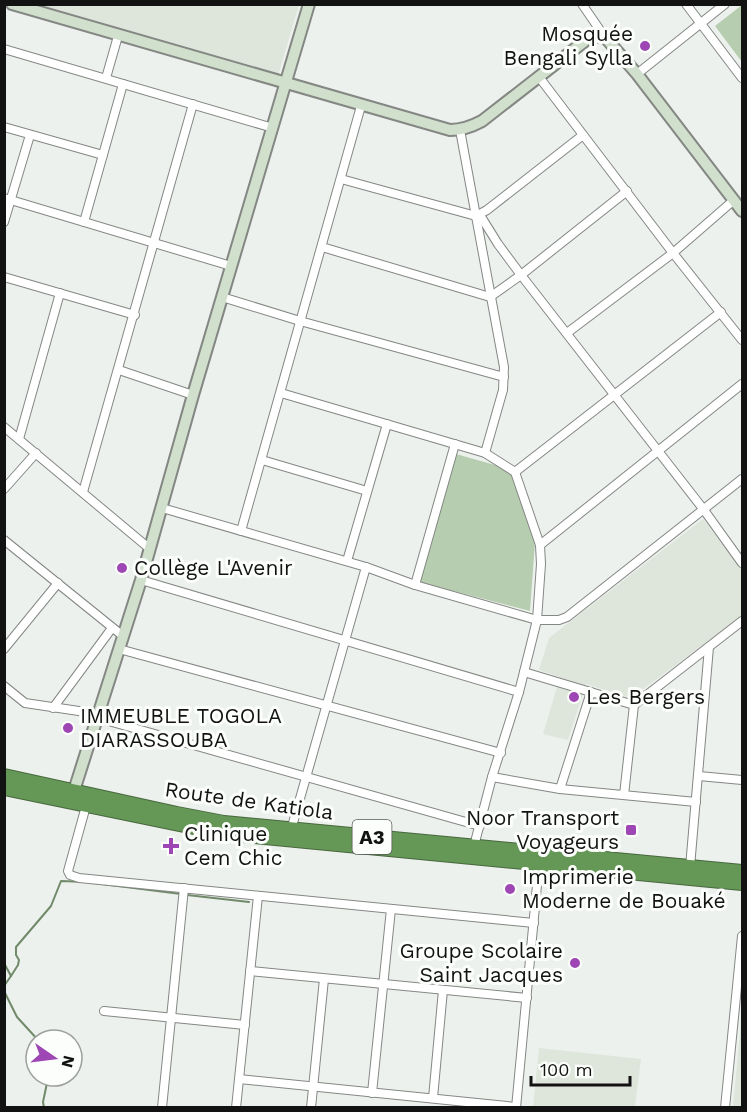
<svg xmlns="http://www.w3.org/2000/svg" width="747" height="1112" viewBox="0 0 747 1112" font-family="'Work Sans',sans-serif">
  <rect width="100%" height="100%" fill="#edf1ed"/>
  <g fill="#dee6dc">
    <path d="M 38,5 L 299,5 L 278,76 Z"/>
    <path d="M 703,519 L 742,570 L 742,616 L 631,698 L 586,684 L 568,740 L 543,734 L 560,677 L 539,670 L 549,638 Z"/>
    <path d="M 742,1009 L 742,1107 L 733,1107 Z"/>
    <path d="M 539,1048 L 641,1059 L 635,1107 L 533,1107 Z"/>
  </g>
  <g fill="#b6cdb0">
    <path d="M 742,5 L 742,62 L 715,26 Z"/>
    <path d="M 456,454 L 520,472 L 535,542 L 530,611 L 419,582 Z"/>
  </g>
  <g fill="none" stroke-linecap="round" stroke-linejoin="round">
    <g stroke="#708a6a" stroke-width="2">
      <path d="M 94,883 L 181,894"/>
      <path d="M 187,895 L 249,902"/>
      <path d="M 4,963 L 11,976 L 4,986"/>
      <path d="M 11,976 L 18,965 L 19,960 L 16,955 L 16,947 L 51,906 L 61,881 L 86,882"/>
      <path d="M 4,991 L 17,1017 L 38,1040"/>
      <path d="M 42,1076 L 47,1083 L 43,1102 L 44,1108"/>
    </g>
    <defs>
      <g id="street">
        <path d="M 582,4 L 604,36"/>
        <path d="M 686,4 L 742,78"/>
        <path d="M 4,49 L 273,128"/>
        <path d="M 637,74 L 725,4"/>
        <path d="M 539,77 L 673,253 L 742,340"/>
        <path d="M 106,78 L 118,36"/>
        <path d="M 4,127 L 103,155"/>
        <path d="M 460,130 L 504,367 L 503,390 L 485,453"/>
        <path d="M 341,179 L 476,216 L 487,210 L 583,135"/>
        <path d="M 4,198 L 231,266"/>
        <path d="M 480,215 L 498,244 L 521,275 L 704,510 L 742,563"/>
        <path d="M 4,222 L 30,135"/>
        <path d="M 84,222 L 123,84"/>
        <path d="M 322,247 L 490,297 L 521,275 L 627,191"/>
        <path d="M 4,277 L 135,315"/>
        <path d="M 222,297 L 300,321 L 504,377"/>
        <path d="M 567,333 L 673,253 L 734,200"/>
        <path d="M 119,370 L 193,395"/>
        <path d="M 281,393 L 485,453 L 515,472 L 540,545 L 541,564 L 537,620 L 519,692 L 492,777 L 474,846"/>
        <path d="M 4,427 L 150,549"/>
        <path d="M 19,439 L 60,293"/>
        <path d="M 262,460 L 367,491"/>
        <path d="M 515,472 L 721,312"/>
        <path d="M 4,489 L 36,453"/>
        <path d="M 83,492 L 193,104"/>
        <path d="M 162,508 L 366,567 L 415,585 L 537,620 L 559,620 L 567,617 L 742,479"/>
        <path d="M 241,531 L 361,106"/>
        <path d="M 4,540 L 123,636"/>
        <path d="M 540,545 L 742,384"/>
        <path d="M 347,561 L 387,424"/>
        <path d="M 141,580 L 519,692"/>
        <path d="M 415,585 L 455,444"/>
        <path d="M 4,649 L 58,583"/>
        <path d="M 119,649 L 501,753"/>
        <path d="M 524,672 L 634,705 L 742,621"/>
        <path d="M 4,686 L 25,703 L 99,714"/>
        <path d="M 53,708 L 112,628"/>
        <path d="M 98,718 L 480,826"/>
        <path d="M 699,776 L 742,780"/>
        <path d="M 492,777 L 560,789 L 696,802"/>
        <path d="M 560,789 L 591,692"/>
        <path d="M 624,795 L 634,705"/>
        <path d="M 86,806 L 68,871 L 70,875 L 79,878 L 534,923"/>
        <path d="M 291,830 L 366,567"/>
        <path d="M 690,867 L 709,647"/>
        <path d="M 250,971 L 527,998"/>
        <path d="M 104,1011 L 245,1025"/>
        <path d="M 239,1079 L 516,1107"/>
        <path d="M 372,1093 L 391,909"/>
        <path d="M 433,1098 L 443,990"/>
        <path d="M 162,1108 L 184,888"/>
        <path d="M 236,1108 L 258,896"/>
        <path d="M 311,1108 L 324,979"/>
        <path d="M 516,1108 L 539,864"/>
        <path d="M 725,1108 L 742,936"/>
      </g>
      <g id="secondary">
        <path d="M 12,4 L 450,130 C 462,130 471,127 482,121 L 590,37 L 604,36 L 637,74 L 742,211"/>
        <path d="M 72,797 L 141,580 L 193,395 L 309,4"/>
      </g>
      <g id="highway">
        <path d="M 4,776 L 177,814 L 224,823 L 742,872"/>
        <path d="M 4,788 L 223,833 L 742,883"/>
      </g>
    </defs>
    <use href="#street" stroke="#848783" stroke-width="10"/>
    <use href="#secondary" stroke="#848783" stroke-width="14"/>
    <use href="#highway" stroke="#48683e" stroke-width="16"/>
    <use href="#street" stroke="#fff" stroke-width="8"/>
    <use href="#secondary" stroke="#d1e0cd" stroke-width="10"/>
    <use href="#highway" stroke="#659757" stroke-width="14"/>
  </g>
  <g fill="#9e47b4" stroke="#fbfefa" stroke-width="2">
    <circle cx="645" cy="46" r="6"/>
    <circle cx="122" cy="568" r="6"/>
    <circle cx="574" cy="697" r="6"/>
    <circle cx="68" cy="728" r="6"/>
    <rect x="625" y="824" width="12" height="12" rx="3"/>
    <path d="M168 837h6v6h6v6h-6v6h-6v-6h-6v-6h6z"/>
    <circle cx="510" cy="889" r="6"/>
    <circle cx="575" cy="963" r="6"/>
  </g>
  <g text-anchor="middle" stroke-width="6" stroke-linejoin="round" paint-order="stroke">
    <rect fill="#fbfefa" stroke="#575957" stroke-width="1.5" x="352.5" y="820" width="39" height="34" rx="4.5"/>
    <g font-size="20" font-weight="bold" fill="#111211">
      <text x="372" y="844">A3</text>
    </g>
    <g font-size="21" fill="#111211" stroke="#fbfefa" text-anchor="start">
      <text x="633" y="41" text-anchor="end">Mosquée<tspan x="633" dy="24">Bengali Sylla</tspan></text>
      <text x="134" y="575">Collège L'Avenir</text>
      <text x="586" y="704">Les Bergers</text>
      <text x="80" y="723">IMMEUBLE TOGOLA<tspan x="80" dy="24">DIARASSOUBA</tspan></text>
      <text x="619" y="825" text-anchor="end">Noor Transport<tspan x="619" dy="24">Voyageurs</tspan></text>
      <text x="184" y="841">Clinique<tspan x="184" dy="24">Cem Chic</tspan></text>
      <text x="522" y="884">Imprimerie<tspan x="522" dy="24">Moderne de Bouaké</tspan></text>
      <text x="563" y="958" text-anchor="end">Groupe Scolaire<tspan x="563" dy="24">Saint Jacques</tspan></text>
    </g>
    <g font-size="21" fill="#111211" stroke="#fbfefa">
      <text transform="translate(249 801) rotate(8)" y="7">Route de Katiola</text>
    </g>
  </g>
  <rect width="747" height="1112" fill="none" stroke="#111211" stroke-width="12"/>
  <g transform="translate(54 1058) rotate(104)"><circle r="28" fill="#fbfefa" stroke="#9da09d" stroke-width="1.5"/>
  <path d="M0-4.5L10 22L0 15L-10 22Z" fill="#9e47b4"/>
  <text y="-9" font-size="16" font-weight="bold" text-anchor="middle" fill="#111211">N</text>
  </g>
  <path d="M531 1076v9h99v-9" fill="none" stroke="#111211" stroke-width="3"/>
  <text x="540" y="1076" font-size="18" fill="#111211" stroke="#fbfefa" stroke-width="4.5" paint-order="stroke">100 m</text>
</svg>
